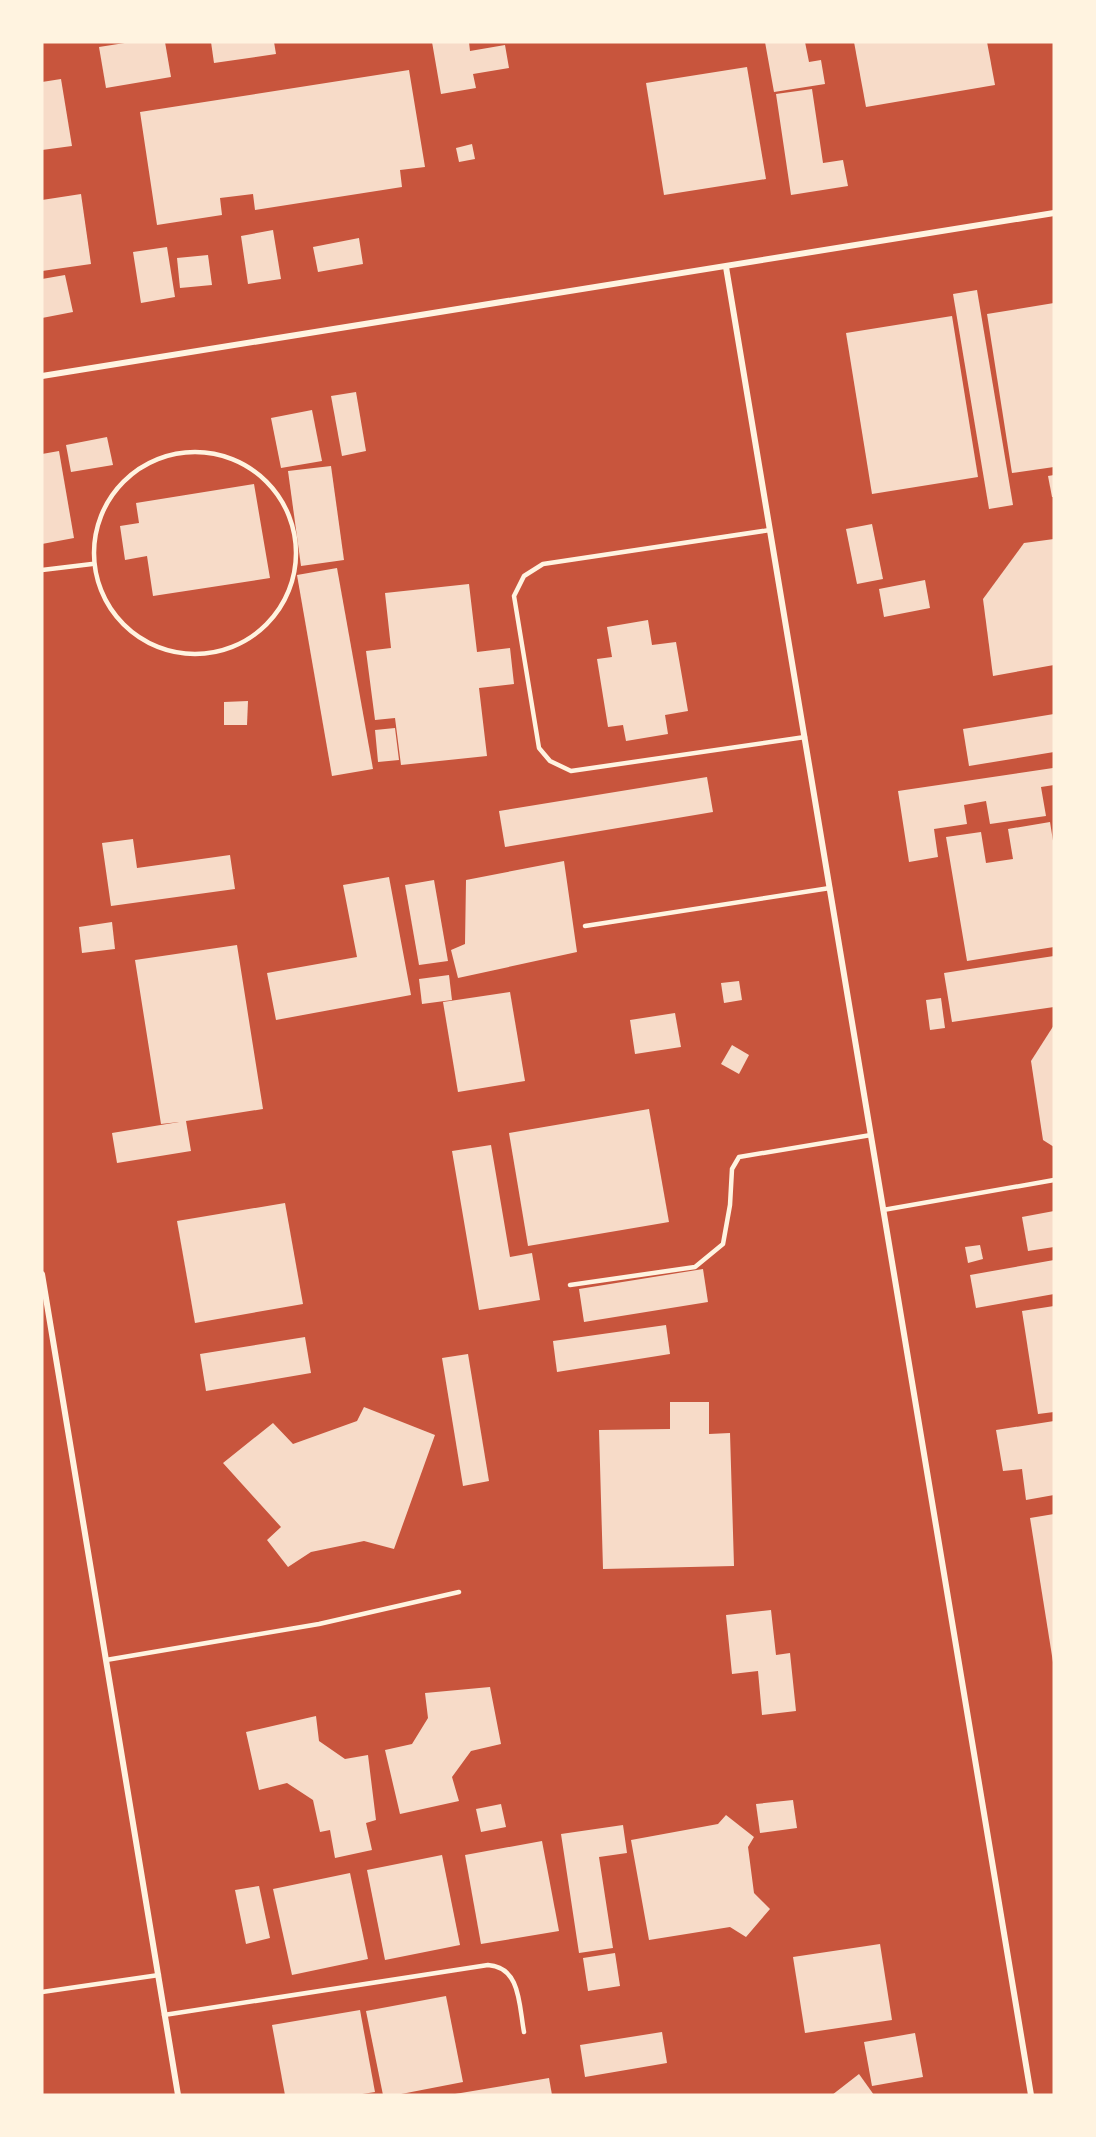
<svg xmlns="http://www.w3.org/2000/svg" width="1096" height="2137" viewBox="0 0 1096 2137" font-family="'Playfair Display',serif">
  <rect width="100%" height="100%" fill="#c8553d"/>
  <g fill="#f7dbc8">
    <path d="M 131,42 L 165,42 L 171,77 L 106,88 L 99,47 Z"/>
    <path d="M 211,42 L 274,42 L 276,54 L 214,63 Z"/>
    <path d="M 432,42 L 469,42 L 470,51 L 505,45 L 509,68 L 473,74 L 476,88 L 441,94 Z"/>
    <path d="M 765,42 L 805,42 L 809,62 L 821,60 L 825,84 L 774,92 Z"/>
    <path d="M 854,42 L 987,42 L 995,85 L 866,107 Z"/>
    <path d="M 747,67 L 766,179 L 664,195 L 646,83 Z"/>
    <path d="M 409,70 L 425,167 L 400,170 L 402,187 L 255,210 L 253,194 L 220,198 L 222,215 L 157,225 L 140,112 Z"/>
    <path d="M 61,79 L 72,146 L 42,150 L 42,82 Z"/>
    <path d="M 812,89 L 823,163 L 843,160 L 848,186 L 791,195 L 776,94 Z"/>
    <path d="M 472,144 L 475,159 L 459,162 L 456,148 Z"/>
    <path d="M 81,194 L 91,264 L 42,271 L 42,200 Z"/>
    <path d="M 273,230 L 281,279 L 248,284 L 241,236 Z"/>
    <path d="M 359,238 L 363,264 L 318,272 L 313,247 Z"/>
    <path d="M 167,247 L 175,297 L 141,303 L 133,252 Z"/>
    <path d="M 208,255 L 212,285 L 180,288 L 177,258 Z"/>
    <path d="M 65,275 L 73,312 L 42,318 L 42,279 Z"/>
    <path d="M 977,290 L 1013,505 L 989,509 L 953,294 Z"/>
    <path d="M 1054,303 L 1054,467 L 1012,473 L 987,314 Z"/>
    <path d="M 952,316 L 978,477 L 872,494 L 846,333 Z"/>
    <path d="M 356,392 L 366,451 L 342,456 L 331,396 Z"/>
    <path d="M 312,410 L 322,461 L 281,468 L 271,418 Z"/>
    <path d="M 107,437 L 113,465 L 71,472 L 66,445 Z"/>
    <path d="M 59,451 L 74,538 L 42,544 L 42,454 Z"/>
    <path d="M 331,466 L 344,560 L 301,566 L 288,471 Z"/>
    <path d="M 1054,475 L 1054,497 L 1052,497 L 1048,476 Z"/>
    <path d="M 254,484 L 270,578 L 153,596 L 147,556 L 125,560 L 120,526 L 139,523 L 136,503 Z"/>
    <path d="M 872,524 L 883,579 L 857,584 L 846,529 Z"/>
    <path d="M 1054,539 L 1054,665 L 993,676 L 983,599 L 1024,543 Z"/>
    <path d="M 337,568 L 373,769 L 332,776 L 297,575 Z"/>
    <path d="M 925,580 L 930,608 L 884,617 L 879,589 Z"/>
    <path d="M 469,584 L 477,652 L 510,648 L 514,684 L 479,688 L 487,756 L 401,765 L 395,718 L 375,720 L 366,651 L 391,648 L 385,593 Z"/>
    <path d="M 648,620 L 652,645 L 676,642 L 688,711 L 665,715 L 668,734 L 626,741 L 623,725 L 608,727 L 597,659 L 612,657 L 607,627 Z"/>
    <path d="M 248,701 L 247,725 L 224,725 L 224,702 Z"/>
    <path d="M 1054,714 L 1054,752 L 969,766 L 963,729 Z"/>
    <path d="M 395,728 L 399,760 L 378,762 L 375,730 Z"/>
    <path d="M 1053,768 L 1054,785 L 1041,787 L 1046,816 L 990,824 L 986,801 L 964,805 L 967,824 L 934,829 L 938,857 L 909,862 L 898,791 Z"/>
    <path d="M 707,777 L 713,812 L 505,847 L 499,811 Z"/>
    <path d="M 1050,822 L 1054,847 L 1054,947 L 967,961 L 946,837 L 981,832 L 986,863 L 1013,859 L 1008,829 Z"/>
    <path d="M 133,839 L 137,868 L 230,855 L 235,889 L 111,906 L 102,843 Z"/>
    <path d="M 564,861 L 577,952 L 458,978 L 451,950 L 465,944 L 466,880 Z"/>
    <path d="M 389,877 L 411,995 L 276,1020 L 267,973 L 357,957 L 343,885 Z"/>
    <path d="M 434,880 L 448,961 L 419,965 L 405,885 Z"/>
    <path d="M 112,922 L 115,949 L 82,953 L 79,927 Z"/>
    <path d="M 237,945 L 263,1109 L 186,1121 L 191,1151 L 117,1163 L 112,1133 L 179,1122 L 161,1124 L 135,960 Z"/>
    <path d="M 1054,956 L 1054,1007 L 952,1022 L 944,973 Z"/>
    <path d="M 449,975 L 452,1000 L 422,1004 L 419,979 Z"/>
    <path d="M 739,981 L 742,1000 L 724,1003 L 721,983 Z"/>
    <path d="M 510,992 L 525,1081 L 458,1092 L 443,1002 Z"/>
    <path d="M 941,998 L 945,1028 L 930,1030 L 926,1000 Z"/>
    <path d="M 675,1013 L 681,1047 L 635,1054 L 630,1020 Z"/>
    <path d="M 1054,1025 L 1054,1147 L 1043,1140 L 1031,1061 Z"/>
    <path d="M 732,1045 L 749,1055 L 739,1074 L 721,1064 Z"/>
    <path d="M 649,1109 L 669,1222 L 528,1246 L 509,1133 Z"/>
    <path d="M 491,1145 L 510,1257 L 532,1253 L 540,1300 L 479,1310 L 452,1151 Z"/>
    <path d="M 285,1203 L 303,1304 L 195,1323 L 177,1221 Z"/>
    <path d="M 1054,1211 L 1054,1247 L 1028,1251 L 1022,1217 Z"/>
    <path d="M 980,1245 L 983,1259 L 968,1263 L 965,1247 Z"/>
    <path d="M 1054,1260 L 1054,1294 L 976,1308 L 970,1275 Z"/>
    <path d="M 703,1269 L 708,1302 L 584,1322 L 579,1289 Z"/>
    <path d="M 1054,1306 L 1054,1412 L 1038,1414 L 1022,1311 Z"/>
    <path d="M 666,1325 L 670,1354 L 557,1372 L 553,1341 Z"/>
    <path d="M 305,1337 L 311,1373 L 206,1391 L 200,1354 Z"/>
    <path d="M 468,1354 L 489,1481 L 463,1486 L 442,1358 Z"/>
    <path d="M 670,1402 L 709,1402 L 709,1434 L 730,1433 L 734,1566 L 603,1569 L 599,1430 L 670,1429 Z"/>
    <path d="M 364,1407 L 435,1435 L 394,1549 L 364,1541 L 311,1552 L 288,1567 L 267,1540 L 281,1527 L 223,1463 L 273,1423 L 293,1444 L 357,1421 Z"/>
    <path d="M 1054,1421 L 1054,1495 L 1026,1500 L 1022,1469 L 1003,1471 L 996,1430 Z"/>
    <path d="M 1054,1514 L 1054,1662 L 1053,1662 L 1030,1518 Z"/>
    <path d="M 771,1610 L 776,1655 L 790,1653 L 796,1711 L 762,1715 L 758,1671 L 732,1674 L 726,1615 Z"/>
    <path d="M 490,1687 L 501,1744 L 471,1751 L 452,1777 L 459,1801 L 400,1814 L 385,1750 L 412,1744 L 428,1718 L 425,1693 Z"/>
    <path d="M 316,1716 L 319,1741 L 345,1759 L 368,1755 L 376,1820 L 366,1823 L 372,1850 L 335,1858 L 330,1830 L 320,1832 L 313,1800 L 287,1783 L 259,1790 L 246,1732 Z"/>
    <path d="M 793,1800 L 797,1828 L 760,1833 L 756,1804 Z"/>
    <path d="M 501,1804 L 506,1827 L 481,1832 L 476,1809 Z"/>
    <path d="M 726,1815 L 754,1837 L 748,1847 L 754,1893 L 770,1909 L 746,1937 L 730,1927 L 649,1940 L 631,1840 L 718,1824 Z"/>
    <path d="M 623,1825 L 627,1853 L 599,1857 L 613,1948 L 579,1953 L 561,1834 Z"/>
    <path d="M 542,1841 L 559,1931 L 481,1944 L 465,1855 Z"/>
    <path d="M 442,1855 L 460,1945 L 385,1960 L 367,1870 Z"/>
    <path d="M 350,1873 L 368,1959 L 292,1975 L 273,1889 Z"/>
    <path d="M 259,1886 L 270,1938 L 246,1944 L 235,1890 Z"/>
    <path d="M 880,1944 L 892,2020 L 805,2033 L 793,1957 Z"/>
    <path d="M 615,1953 L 620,1986 L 588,1991 L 583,1958 Z"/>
    <path d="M 446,1996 L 463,2082 L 396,2095 L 383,2095 L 366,2011 Z"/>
    <path d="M 360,2010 L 375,2092 L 356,2095 L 285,2095 L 272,2025 Z"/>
    <path d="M 662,2032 L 667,2063 L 585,2077 L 580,2045 Z"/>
    <path d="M 915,2033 L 923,2077 L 872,2086 L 864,2042 Z"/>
    <path d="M 859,2074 L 874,2095 L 832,2095 Z"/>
    <path d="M 549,2078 L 552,2095 L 455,2095 L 455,2094 Z"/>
  </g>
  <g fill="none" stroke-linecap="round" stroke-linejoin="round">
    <g stroke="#fff3e0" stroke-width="4.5">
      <circle cx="195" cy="553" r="101"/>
      <path d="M 770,530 L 543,564 L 524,576 L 514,596 L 539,748 L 550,761 L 571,771 L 805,737"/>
      <path d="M 42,570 L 92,564"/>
      <path d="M 585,926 L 830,888"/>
      <path d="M 883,1210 L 1054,1180"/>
      <path d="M 570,1285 L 695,1267 L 723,1244 L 730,1205 L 732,1169 L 739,1157 L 871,1135"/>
      <path d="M 106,1660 L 319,1624 L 459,1592"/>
      <path d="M 42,1992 L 159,1975"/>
      <path d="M 164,2015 L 488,1965 C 521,1967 519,2006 524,2032"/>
    </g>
    <g stroke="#fff3e0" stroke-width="6">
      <path d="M 726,267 L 1031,2095"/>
      <path d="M 42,376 L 1054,213"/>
      <path d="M 42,1274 L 178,2095"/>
    </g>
  </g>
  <rect width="1096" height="2137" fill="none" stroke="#fff3e0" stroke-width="87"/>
</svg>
